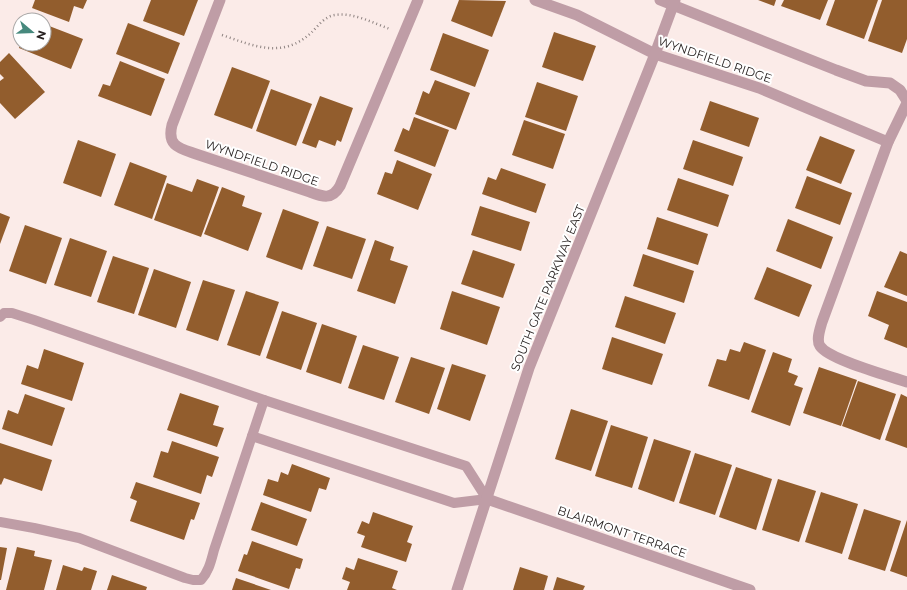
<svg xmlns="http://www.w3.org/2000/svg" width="907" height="590" viewBox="0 0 907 590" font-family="Montserrat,sans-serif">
  <rect width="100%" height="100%" fill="#fbebe8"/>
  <g fill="#925d2d">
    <path d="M 35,0 L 87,0 L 83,9 L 74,6 L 69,22 L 32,8 Z"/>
    <path d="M 151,0 L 198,0 L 184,36 L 143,21 Z"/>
    <path d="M 459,0 L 506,1 L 492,37 L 451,21 Z"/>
    <path d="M 758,0 L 776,0 L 774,6 Z"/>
    <path d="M 784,0 L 828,0 L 820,20 L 781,6 Z"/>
    <path d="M 835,0 L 878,0 L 864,39 L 826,25 Z"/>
    <path d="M 882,0 L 907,0 L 907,39 L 902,53 L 868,41 Z"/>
    <path d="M 128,23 L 180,43 L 168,74 L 116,54 Z"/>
    <path d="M 44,24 L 83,39 L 71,69 L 19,48 L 20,44 L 44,44 Z"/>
    <path d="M 554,32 L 596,46 L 583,81 L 542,67 Z"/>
    <path d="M 443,33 L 489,50 L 475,87 L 430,70 Z"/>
    <path d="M 9,53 L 45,92 L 15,119 L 0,103 L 0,81 L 4,78 L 0,74 L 0,62 Z"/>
    <path d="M 120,61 L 165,79 L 151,116 L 98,96 L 103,84 L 110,86 Z"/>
    <path d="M 232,67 L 270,81 L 252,129 L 214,115 Z"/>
    <path d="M 435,80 L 470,93 L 456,130 L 415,114 L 423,91 L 429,94 Z"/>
    <path d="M 537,82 L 578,96 L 566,131 L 525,117 Z"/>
    <path d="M 271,89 L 312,104 L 296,146 L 256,131 Z"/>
    <path d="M 320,96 L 353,108 L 341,142 L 337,140 L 335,146 L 319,140 L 316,148 L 302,143 Z"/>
    <path d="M 710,101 L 759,118 L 749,147 L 700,130 Z"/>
    <path d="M 414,117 L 449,130 L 435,167 L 394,151 L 403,128 L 409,131 Z"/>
    <path d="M 524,120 L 565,134 L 553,169 L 512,155 Z"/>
    <path d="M 820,136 L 855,150 L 841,184 L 806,170 Z"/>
    <path d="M 78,140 L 116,154 L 101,197 L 63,183 Z"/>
    <path d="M 693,140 L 743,157 L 733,186 L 683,169 Z"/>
    <path d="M 397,160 L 432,174 L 418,210 L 377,194 L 385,172 L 392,174 Z"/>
    <path d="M 130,162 L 167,176 L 152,219 L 114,205 Z"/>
    <path d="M 501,168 L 546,184 L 536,213 L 482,194 L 488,177 L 496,180 Z"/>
    <path d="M 807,176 L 852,193 L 840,225 L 795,208 Z"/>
    <path d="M 678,178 L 729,195 L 718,227 L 667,210 Z"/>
    <path d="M 197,179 L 219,187 L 201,237 L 154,220 L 167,183 L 192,192 Z"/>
    <path d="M 222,187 L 245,196 L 242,206 L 262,213 L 248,251 L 204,234 Z"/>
    <path d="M 480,206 L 530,222 L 521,251 L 471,235 Z"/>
    <path d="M 283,209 L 319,222 L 302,270 L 266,257 Z"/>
    <path d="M 0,213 L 10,217 L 0,244 Z"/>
    <path d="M 657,217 L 708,234 L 698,265 L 647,249 Z"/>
    <path d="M 788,219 L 833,237 L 821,269 L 776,251 Z"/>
    <path d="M 25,225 L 62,238 L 46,284 L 9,271 Z"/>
    <path d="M 327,226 L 366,239 L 352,279 L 313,266 Z"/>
    <path d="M 70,238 L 107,251 L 91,297 L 54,285 Z"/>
    <path d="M 375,240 L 394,247 L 390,260 L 408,266 L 395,304 L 357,291 Z"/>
    <path d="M 473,250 L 515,264 L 503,298 L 461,284 Z"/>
    <path d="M 900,251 L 907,254 L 907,296 L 884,287 Z"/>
    <path d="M 643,254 L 694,271 L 684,303 L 633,286 Z"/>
    <path d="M 113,256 L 149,268 L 134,314 L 97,302 Z"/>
    <path d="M 767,267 L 812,285 L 799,317 L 754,299 Z"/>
    <path d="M 154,269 L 191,282 L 176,328 L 138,315 Z"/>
    <path d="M 203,280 L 235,290 L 218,341 L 186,330 Z"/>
    <path d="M 246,291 L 279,302 L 260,356 L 227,345 Z"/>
    <path d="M 452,291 L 500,307 L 487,345 L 440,329 Z"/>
    <path d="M 877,291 L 907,302 L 907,348 L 884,339 L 889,325 L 868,316 Z"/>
    <path d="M 625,296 L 676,313 L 665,344 L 615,327 Z"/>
    <path d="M 282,311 L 317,323 L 301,370 L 266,358 Z"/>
    <path d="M 322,324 L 357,336 L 341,384 L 306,372 Z"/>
    <path d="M 612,337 L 663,354 L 652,385 L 602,369 Z"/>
    <path d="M 744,342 L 766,350 L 749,400 L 708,386 L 717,359 L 726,361 L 730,349 L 740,352 Z"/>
    <path d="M 363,345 L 399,357 L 384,400 L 348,388 Z"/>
    <path d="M 44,349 L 84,363 L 72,401 L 21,384 L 27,365 L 38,369 Z"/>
    <path d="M 773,352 L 792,359 L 788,372 L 798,376 L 794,385 L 803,388 L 790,426 L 751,412 Z"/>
    <path d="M 411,357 L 445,368 L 429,414 L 395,402 Z"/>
    <path d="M 452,364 L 486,375 L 470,421 L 437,409 Z"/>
    <path d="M 819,367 L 857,380 L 841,426 L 803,413 Z"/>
    <path d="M 858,381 L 896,394 L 880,440 L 842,426 Z"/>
    <path d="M 180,393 L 219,406 L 213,425 L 224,428 L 217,447 L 167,430 Z"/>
    <path d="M 25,394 L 65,408 L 52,446 L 2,429 L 8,410 L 18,414 Z"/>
    <path d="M 901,394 L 907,397 L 907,448 L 885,440 Z"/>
    <path d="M 571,409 L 608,421 L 591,471 L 555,459 Z"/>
    <path d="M 611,425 L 648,437 L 632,488 L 595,476 Z"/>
    <path d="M 654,439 L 691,451 L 674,502 L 638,489 Z"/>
    <path d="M 172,441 L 219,457 L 212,477 L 207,475 L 201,494 L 153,477 L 161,451 L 168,453 Z"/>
    <path d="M 0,443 L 52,460 L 42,491 L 4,478 L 1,485 L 0,484 Z"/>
    <path d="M 695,453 L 732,465 L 715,515 L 679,503 Z"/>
    <path d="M 292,464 L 330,478 L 326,490 L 319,488 L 311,512 L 263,495 L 268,479 L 278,482 L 281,472 L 288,475 Z"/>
    <path d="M 736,467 L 772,479 L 756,530 L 719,517 Z"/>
    <path d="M 778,479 L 816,491 L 799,542 L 762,530 Z"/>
    <path d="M 136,482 L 200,503 L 194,520 L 191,519 L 184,540 L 130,521 L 137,501 L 130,498 Z"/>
    <path d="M 821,492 L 858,504 L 842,554 L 805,542 Z"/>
    <path d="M 261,502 L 307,519 L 297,546 L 251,530 Z"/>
    <path d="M 864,509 L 901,521 L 885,571 L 848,559 Z"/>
    <path d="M 373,512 L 413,526 L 407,542 L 412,544 L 406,562 L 361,547 L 365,536 L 357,533 L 362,521 L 369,524 Z"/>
    <path d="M 907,520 L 907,577 L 890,571 Z"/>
    <path d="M 252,541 L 303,559 L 300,569 L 296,568 L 289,589 L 238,571 L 244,554 L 247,555 Z"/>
    <path d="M 0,547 L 7,548 L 1,580 L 0,580 Z"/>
    <path d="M 17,547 L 35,551 L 34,556 L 52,560 L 44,590 L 6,590 Z"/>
    <path d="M 358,558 L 398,571 L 392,588 L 397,590 L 347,590 L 350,582 L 342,579 L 346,567 L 354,570 Z"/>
    <path d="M 63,565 L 82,571 L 84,567 L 97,571 L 91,590 L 56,590 Z"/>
    <path d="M 520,567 L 548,576 L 544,590 L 513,590 Z"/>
    <path d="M 112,575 L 147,587 L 146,590 L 107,590 Z"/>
    <path d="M 557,577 L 585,586 L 583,590 L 553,590 Z"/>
    <path d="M 236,578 L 271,590 L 232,590 Z"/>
  </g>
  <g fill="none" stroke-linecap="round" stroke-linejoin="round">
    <path stroke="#8e8381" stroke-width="2.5" stroke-dasharray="1 3" stroke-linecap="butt" d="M 222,35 C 254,46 282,59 311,33 C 317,27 325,16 335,15 C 353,12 373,23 390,29"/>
    <g stroke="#bf9da6" stroke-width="10">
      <path d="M 0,317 L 4,313 L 12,313 L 34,320 L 264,400 L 466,466 L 487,499 L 454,503 L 252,436"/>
      <path d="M 0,522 L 34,528 L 79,538 L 185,578 L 193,580 L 201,580 C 209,571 211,561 214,550 L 264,400"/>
    </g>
    <g stroke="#bf9da6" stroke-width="11">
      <path d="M 220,0 L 172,125 C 167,145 178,148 193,153 L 310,192 C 323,197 332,200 340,186 L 418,0"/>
      <path d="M 535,0 L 577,15 L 655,54 L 759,88 L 888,142"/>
      <path d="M 660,0 L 836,70 L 866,81 L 890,83 L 900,90 L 907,101"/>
      <path d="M 907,103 L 888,142 L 822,322 C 820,329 816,340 820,346 C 829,360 890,376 907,382"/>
      <path d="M 487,499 L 750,590"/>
      <path d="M 457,590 L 529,368 L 655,54 L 675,0"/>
    </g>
  </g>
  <g text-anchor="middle" stroke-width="4" stroke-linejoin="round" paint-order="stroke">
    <g font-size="12" fill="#282221" stroke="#fff">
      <text transform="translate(715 60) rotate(19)" y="4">WYNDFIELD RIDGE</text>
      <text transform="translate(262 163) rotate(19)" y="4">WYNDFIELD RIDGE</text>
      <text transform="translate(548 288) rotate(-68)" y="4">SOUTH GATE PARKWAY EAST</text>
      <text transform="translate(622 532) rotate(19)" y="4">BLAIRMONT TERRACE</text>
    </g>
  </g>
  <g transform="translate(32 32) rotate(109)"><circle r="19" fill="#ffffff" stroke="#a9a7a6"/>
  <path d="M0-3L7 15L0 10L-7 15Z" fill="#46897d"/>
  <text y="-6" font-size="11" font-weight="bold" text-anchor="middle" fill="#282221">N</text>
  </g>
</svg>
